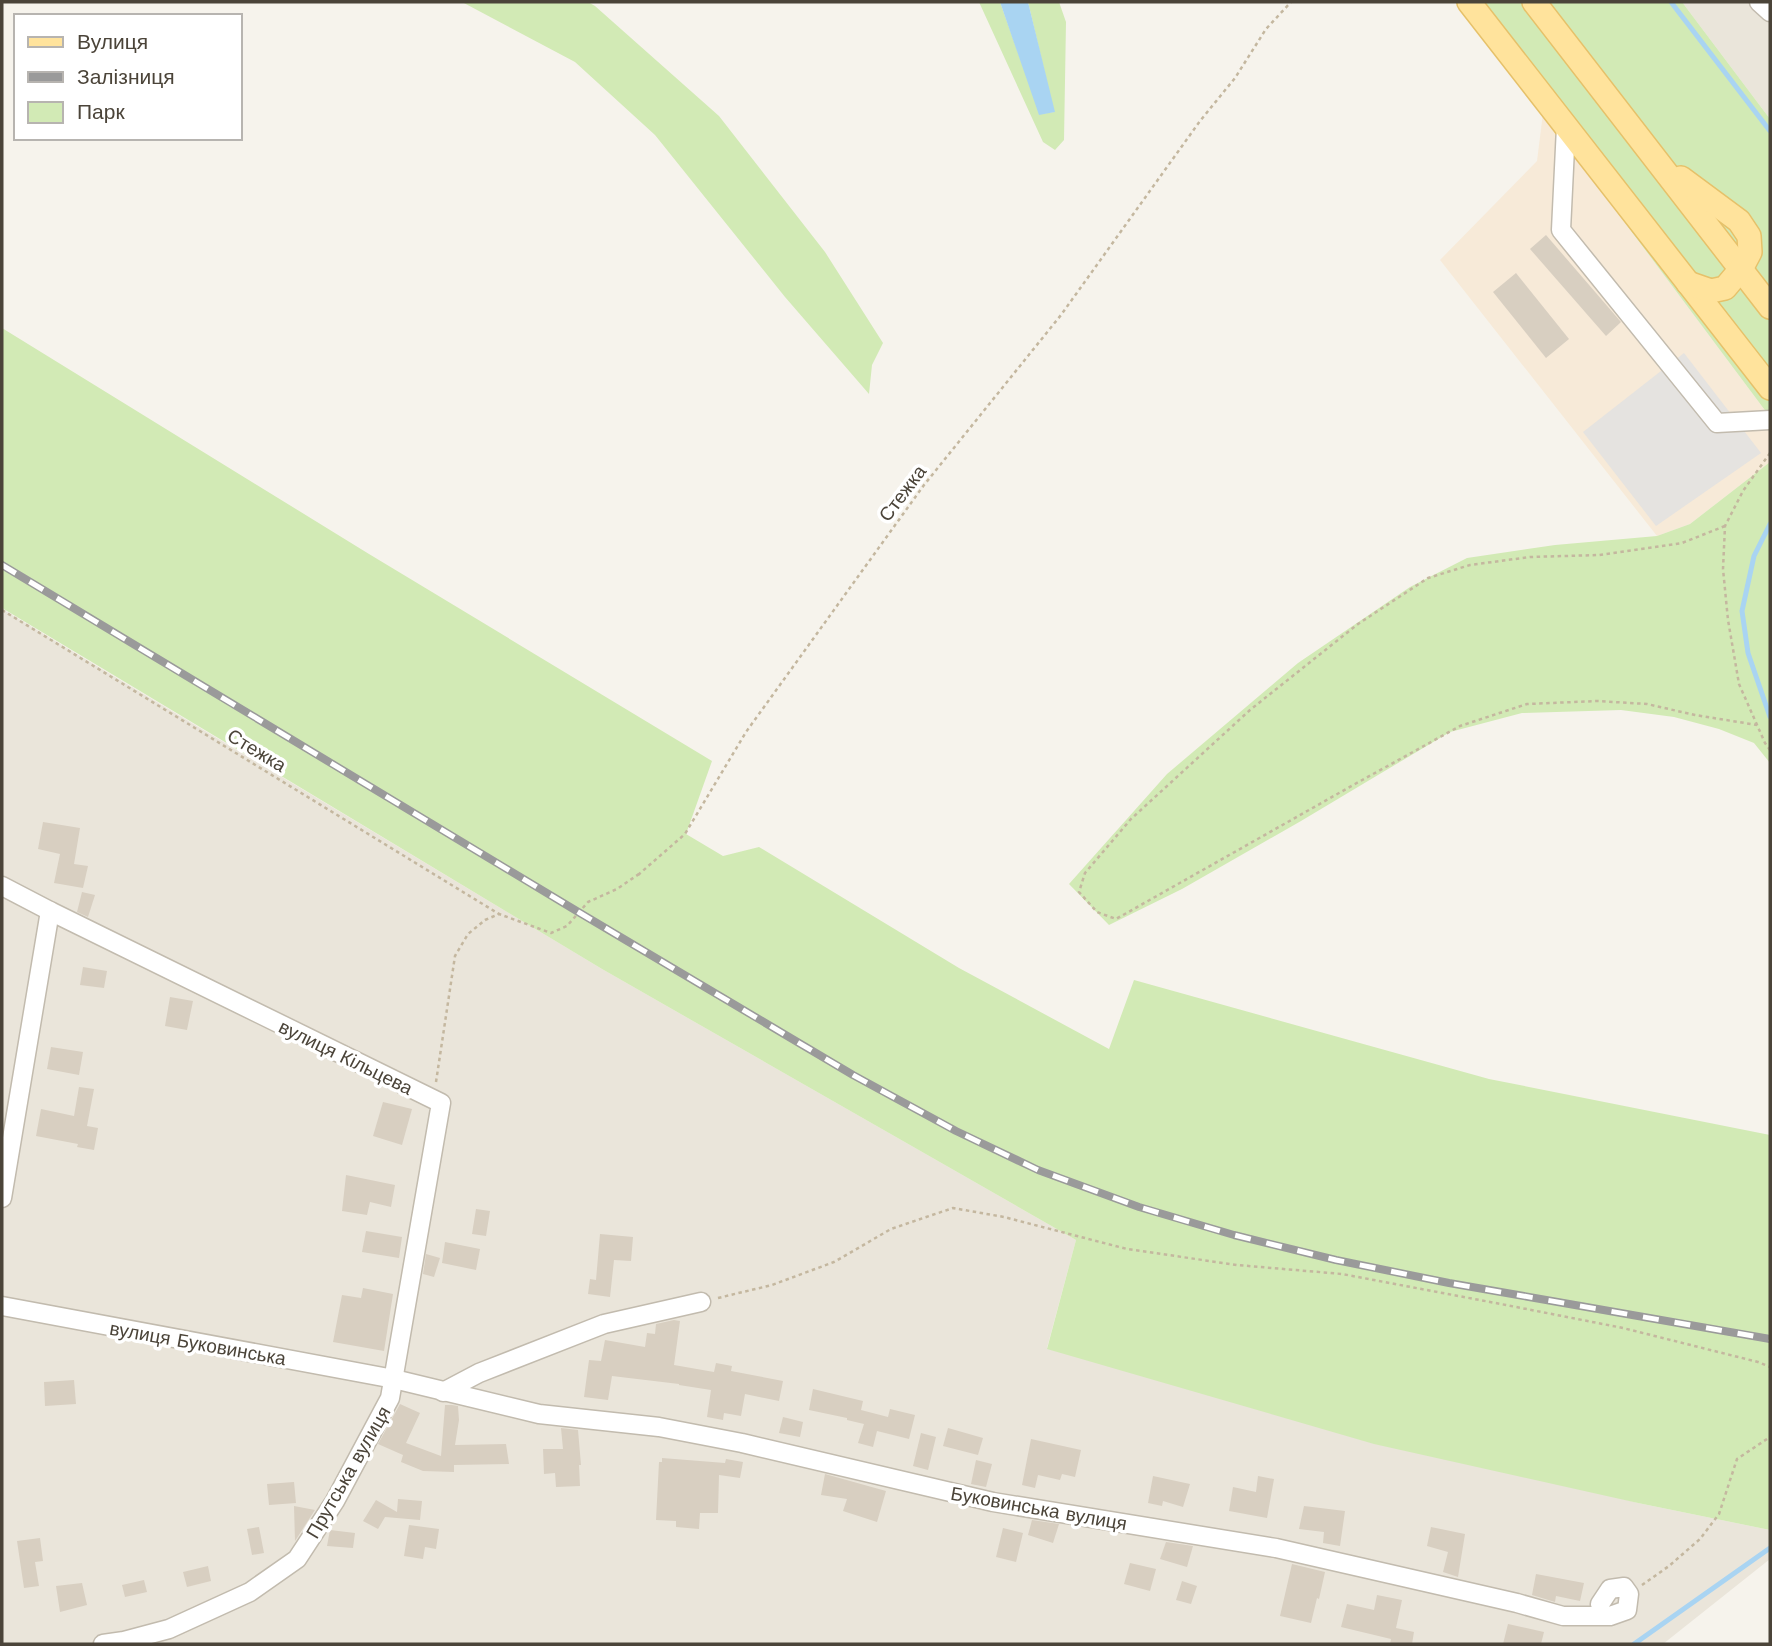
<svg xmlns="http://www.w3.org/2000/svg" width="1772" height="1646" viewBox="0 0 1772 1646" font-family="'Work Sans',sans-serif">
  <rect width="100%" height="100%" fill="#f6f3ec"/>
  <g fill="#eae5da">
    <path d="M 1682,2 L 1770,2 L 1770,119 Z"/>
    <path d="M 2,609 L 602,969 L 1076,1240 L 1047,1348 L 1638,1503 L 1770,1530 L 1770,1559 L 1663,1644 L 2,1644 Z"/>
  </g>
  <path fill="#f7ead8" d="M 1543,113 L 1770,417 L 1770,462 L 1690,524 L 1657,536 L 1440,260 L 1537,161 Z"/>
  <g fill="#d2eab5">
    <path d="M 462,2 L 588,2 L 595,6 L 719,116 L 825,252 L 883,343 L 872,365 L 869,394 L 785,297 L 655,135 L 575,62 Z"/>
    <path d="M 979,2 L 1000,2 L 1040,114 L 1054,112 L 1028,2 L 1059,2 L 1066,22 L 1064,140 L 1055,150 L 1043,142 Z"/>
    <path d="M 1455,2 L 1682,2 L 1770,119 L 1770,417 L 1543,113 Z"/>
    <path d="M 2,328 L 369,554 L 712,761 L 686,834 L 723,856 L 759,847 L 959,968 L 1109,1049 L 1134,980 L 1489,1079 L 1770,1135 L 1770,1530 L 1638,1503 L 1374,1444 L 1047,1349 L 1076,1240 L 602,969 L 2,608 Z"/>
    <path d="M 1770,462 L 1770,763 L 1754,743 L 1719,729 L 1674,717 L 1621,710 L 1522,713 L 1450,732 L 1301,821 L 1182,889 L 1109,925 L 1069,884 L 1167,774 L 1298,663 L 1410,587 L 1467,558 L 1555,545 L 1657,536 L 1690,524 Z"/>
  </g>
  <path fill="#e5e3e0" d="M 1684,353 L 1761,453 L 1656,526 L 1583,432 Z"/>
  <path fill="#a9d4f2" d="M 1000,2 L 1028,2 L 1055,112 L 1039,115 Z"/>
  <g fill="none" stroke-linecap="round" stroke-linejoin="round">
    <g stroke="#a9d4f2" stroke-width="5">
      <path d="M 1671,2 L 1770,131"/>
      <path d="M 1770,524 L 1754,556 L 1742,611 L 1748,653 L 1770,717"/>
      <path d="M 1634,1644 L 1770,1548"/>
    </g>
  </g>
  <g fill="#d8cfc1">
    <path d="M 1546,235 L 1621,322 L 1606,336 L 1530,249 Z"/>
    <path d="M 1516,273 L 1569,339 L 1546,358 L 1493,292 Z"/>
    <path d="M 43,822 L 80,828 L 74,864 L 88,866 L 83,888 L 54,883 L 60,854 L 38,849 Z"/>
    <path d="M 82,892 L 95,895 L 88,917 L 77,912 Z"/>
    <path d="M 83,967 L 107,971 L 104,988 L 80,985 Z"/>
    <path d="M 170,997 L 193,1001 L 187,1030 L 165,1026 Z"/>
    <path d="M 51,1047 L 83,1052 L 79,1075 L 47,1069 Z"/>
    <path d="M 79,1087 L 94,1089 L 87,1126 L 98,1128 L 94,1150 L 77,1147 L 78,1144 L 36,1136 L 41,1109 L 74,1116 Z"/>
    <path d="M 383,1102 L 412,1109 L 402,1145 L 373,1136 Z"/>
    <path d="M 346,1175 L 395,1185 L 391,1207 L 370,1202 L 367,1215 L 342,1211 Z"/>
    <path d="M 476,1209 L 490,1211 L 486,1236 L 472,1234 Z"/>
    <path d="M 366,1231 L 402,1237 L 399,1258 L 362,1252 Z"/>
    <path d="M 600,1234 L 633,1237 L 631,1261 L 614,1260 L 610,1297 L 588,1294 L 590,1279 L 596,1280 Z"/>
    <path d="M 445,1242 L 480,1249 L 476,1270 L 442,1263 Z"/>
    <path d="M 426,1254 L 440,1258 L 434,1277 L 423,1274 Z"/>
    <path d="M 363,1288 L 393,1294 L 384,1351 L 333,1342 L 342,1295 L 361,1298 Z"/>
    <path d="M 674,1320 L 680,1321 L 674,1365 L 714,1372 L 716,1363 L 732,1366 L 731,1371 L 783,1381 L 779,1401 L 745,1394 L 741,1416 L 724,1413 L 723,1420 L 707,1417 L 711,1390 L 679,1385 L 679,1384 L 612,1376 L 608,1400 L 584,1397 L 589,1360 L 601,1361 L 605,1340 L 645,1347 L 647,1333 L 655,1334 L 656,1324 Z"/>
    <path d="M 74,1380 L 76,1404 L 45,1406 L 44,1382 Z"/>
    <path d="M 813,1389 L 863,1401 L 861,1410 L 888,1417 L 890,1409 L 915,1415 L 909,1439 L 877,1431 L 873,1447 L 858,1443 L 864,1424 L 847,1420 L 847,1418 L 809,1410 Z"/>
    <path d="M 400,1404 L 420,1413 L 406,1443 L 441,1456 L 445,1405 L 452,1405 L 458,1406 L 459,1420 L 455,1445 L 506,1444 L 509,1464 L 454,1465 L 454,1472 L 423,1471 L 401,1462 L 403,1455 L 378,1444 Z"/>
    <path d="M 783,1417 L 803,1422 L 800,1437 L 779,1433 Z"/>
    <path d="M 561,1428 L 578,1430 L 581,1465 L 579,1465 L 580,1486 L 556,1487 L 555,1473 L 544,1474 L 543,1449 L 563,1449 Z"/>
    <path d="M 948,1428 L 983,1438 L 978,1455 L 943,1446 Z"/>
    <path d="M 921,1433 L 936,1437 L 928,1470 L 913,1466 Z"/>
    <path d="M 1031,1439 L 1081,1450 L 1075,1477 L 1062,1474 L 1060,1480 L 1038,1475 L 1035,1488 L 1022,1485 Z"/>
    <path d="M 662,1458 L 725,1463 L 726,1459 L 743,1462 L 740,1478 L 719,1475 L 718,1513 L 700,1513 L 699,1529 L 676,1527 L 676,1521 L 656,1520 L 659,1462 L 662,1462 Z"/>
    <path d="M 976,1460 L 992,1464 L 986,1487 L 971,1484 Z"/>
    <path d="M 825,1474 L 886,1491 L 877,1522 L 843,1511 L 847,1499 L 821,1495 Z"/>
    <path d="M 1153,1476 L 1190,1484 L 1183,1507 L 1163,1501 L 1162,1506 L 1148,1503 Z"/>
    <path d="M 1258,1476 L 1274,1479 L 1267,1518 L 1229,1511 L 1233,1487 L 1256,1492 Z"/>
    <path d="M 294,1482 L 296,1503 L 269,1505 L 267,1484 Z"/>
    <path d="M 398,1499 L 422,1501 L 420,1520 L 385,1517 L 378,1529 L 363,1521 L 376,1500 L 397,1512 Z"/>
    <path d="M 294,1506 L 315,1510 L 295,1541 Z"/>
    <path d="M 1304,1506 L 1345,1511 L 1340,1546 L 1323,1543 L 1324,1532 L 1299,1529 Z"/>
    <path d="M 1032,1520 L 1059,1524 L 1053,1543 L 1028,1535 Z"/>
    <path d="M 409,1525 L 439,1529 L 436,1549 L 425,1547 L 423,1559 L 404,1556 Z"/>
    <path d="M 259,1527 L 264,1553 L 252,1555 L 247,1529 Z"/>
    <path d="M 1431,1527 L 1465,1534 L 1458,1577 L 1443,1572 L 1448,1552 L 1427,1546 Z"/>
    <path d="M 1003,1528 L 1023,1533 L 1016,1562 L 996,1557 Z"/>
    <path d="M 330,1530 L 355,1533 L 353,1548 L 327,1546 Z"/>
    <path d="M 40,1538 L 43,1561 L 35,1562 L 39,1586 L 24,1588 L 17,1541 Z"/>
    <path d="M 1166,1542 L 1193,1546 L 1187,1567 L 1160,1559 Z"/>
    <path d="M 1130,1563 L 1156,1569 L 1150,1591 L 1124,1584 Z"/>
    <path d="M 1292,1564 L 1325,1572 L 1319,1599 L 1317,1598 L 1311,1623 L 1280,1616 Z"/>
    <path d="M 208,1566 L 211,1581 L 187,1587 L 183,1572 Z"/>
    <path d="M 1536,1574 L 1584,1583 L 1580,1601 L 1556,1596 L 1555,1602 L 1532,1595 Z"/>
    <path d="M 144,1580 L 147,1592 L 125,1597 L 122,1585 Z"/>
    <path d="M 1182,1581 L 1197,1586 L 1191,1604 L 1176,1600 Z"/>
    <path d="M 82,1583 L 87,1605 L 60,1612 L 56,1586 Z"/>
    <path d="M 1377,1595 L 1402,1600 L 1396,1628 L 1414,1632 L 1412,1644 L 1390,1644 L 1391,1639 L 1341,1627 L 1347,1604 L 1374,1610 Z"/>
    <path d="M 1508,1624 L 1544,1632 L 1541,1644 L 1503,1644 Z"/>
  </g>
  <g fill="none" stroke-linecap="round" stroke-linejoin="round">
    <defs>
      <g id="minor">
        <path d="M 1759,2 L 1770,12"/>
        <path d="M 1566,127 L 1561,230 L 1717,423 L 1770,420"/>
        <path d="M 2,886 L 50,911 L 441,1103 L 390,1398 L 335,1501 L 297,1559 L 250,1592 L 169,1629 L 124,1641 L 103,1644"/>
        <path d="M 2,1198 L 50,911"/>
        <path d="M 2,1306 L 394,1379 L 539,1414 L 659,1427 L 742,1443 L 993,1502 L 1276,1548 L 1517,1603 L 1563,1616 L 1610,1616 L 1627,1610 L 1629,1594 L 1624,1587 L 1610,1589 L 1600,1604"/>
        <path d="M 443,1392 L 479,1373 L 604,1324 L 701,1302"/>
      </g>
      <g id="major">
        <path d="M 1469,2 L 1770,388"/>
        <path d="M 1534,2 L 1770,307"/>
        <path d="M 1681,178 L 1739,221 L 1749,236 L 1750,252 L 1741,269 L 1725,288 L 1711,291 L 1688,283"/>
      </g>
    </defs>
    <use href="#minor" stroke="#c2bbae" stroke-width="21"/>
    <use href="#major" stroke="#e6c16a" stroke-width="26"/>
    <g stroke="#c4b79f" stroke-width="2.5" stroke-dasharray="3.5 3.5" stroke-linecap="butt">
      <path d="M 1770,453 L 1743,491 L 1725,526 L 1723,569 L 1728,620 L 1739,684 L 1765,743 L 1770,750"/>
      <path d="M 1725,526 L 1682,543 L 1599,555 L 1530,557 L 1470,565 L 1428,578 L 1358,624 L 1250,710 L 1131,819 L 1085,873 L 1079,892 L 1097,912 L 1116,919 L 1355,784 L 1460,726 L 1527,704 L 1597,701 L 1647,704 L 1695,715 L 1757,725"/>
      <path d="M 2,610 L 499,914"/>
      <path d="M 638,875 L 685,834 L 746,732 L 924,485 L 1061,315 L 1200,121 L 1235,78 L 1266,29 L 1291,2"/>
      <path d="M 436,1082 L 455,956 L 468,934 L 485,920 L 499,914 L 551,933 L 567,926 L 588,902 L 617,889 L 639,874"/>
      <path d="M 718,1298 L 772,1285 L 834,1262 L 891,1229 L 953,1208 L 1004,1217 L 1127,1249 L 1237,1265 L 1342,1274 L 1506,1305 L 1623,1328 L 1758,1362 L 1770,1367"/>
      <path d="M 1642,1585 L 1669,1566 L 1700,1539 L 1719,1514 L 1737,1459 L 1770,1437"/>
    </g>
    <use href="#minor" stroke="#fff" stroke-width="18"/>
    <use href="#major" stroke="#ffe39c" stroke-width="23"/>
    <defs>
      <path id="rail" d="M 2,565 L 580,913 L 853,1075 L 956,1131 L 1038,1170 L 1139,1207 L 1234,1235 L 1336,1260 L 1449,1283 L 1770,1339"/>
    </defs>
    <use href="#rail" stroke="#9a9a9a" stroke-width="8"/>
    <use href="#rail" stroke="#fff" stroke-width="5" stroke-dasharray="16" stroke-linecap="butt"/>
  </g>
  <g text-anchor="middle" stroke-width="7" stroke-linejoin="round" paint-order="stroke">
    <g font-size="19" fill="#4b4439" stroke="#fff">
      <text transform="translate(902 493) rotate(-53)" y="7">Стежка</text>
      <text transform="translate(257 750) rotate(31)" y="7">Стежка</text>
      <text transform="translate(346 1057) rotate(26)" y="7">вулиця Кільцева</text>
      <text transform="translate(198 1343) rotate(10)" y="7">вулиця Буковинська</text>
      <text transform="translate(348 1472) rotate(-60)" y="7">Прутська вулиця</text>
      <text transform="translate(1039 1508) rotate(10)" y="7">Буковинська вулиця</text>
    </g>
  </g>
  <rect width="1772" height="1646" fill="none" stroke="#4b4439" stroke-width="7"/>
  <rect x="14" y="14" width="228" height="126" fill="#ffffff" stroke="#b7b4b0" stroke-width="2"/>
  <rect x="28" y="37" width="35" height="10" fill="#ffe39c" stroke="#b7b4b0" stroke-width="2"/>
  <text x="77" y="49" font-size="21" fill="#4b4439">Вулиця</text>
  <rect x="28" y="72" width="35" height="10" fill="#9a9a9a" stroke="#b7b4b0" stroke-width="2"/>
  <text x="77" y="84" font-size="21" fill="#4b4439">Залізниця</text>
  <rect x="28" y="102" width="35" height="21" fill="#d2eab5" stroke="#b7b4b0" stroke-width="2"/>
  <text x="77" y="119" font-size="21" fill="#4b4439">Парк</text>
</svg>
